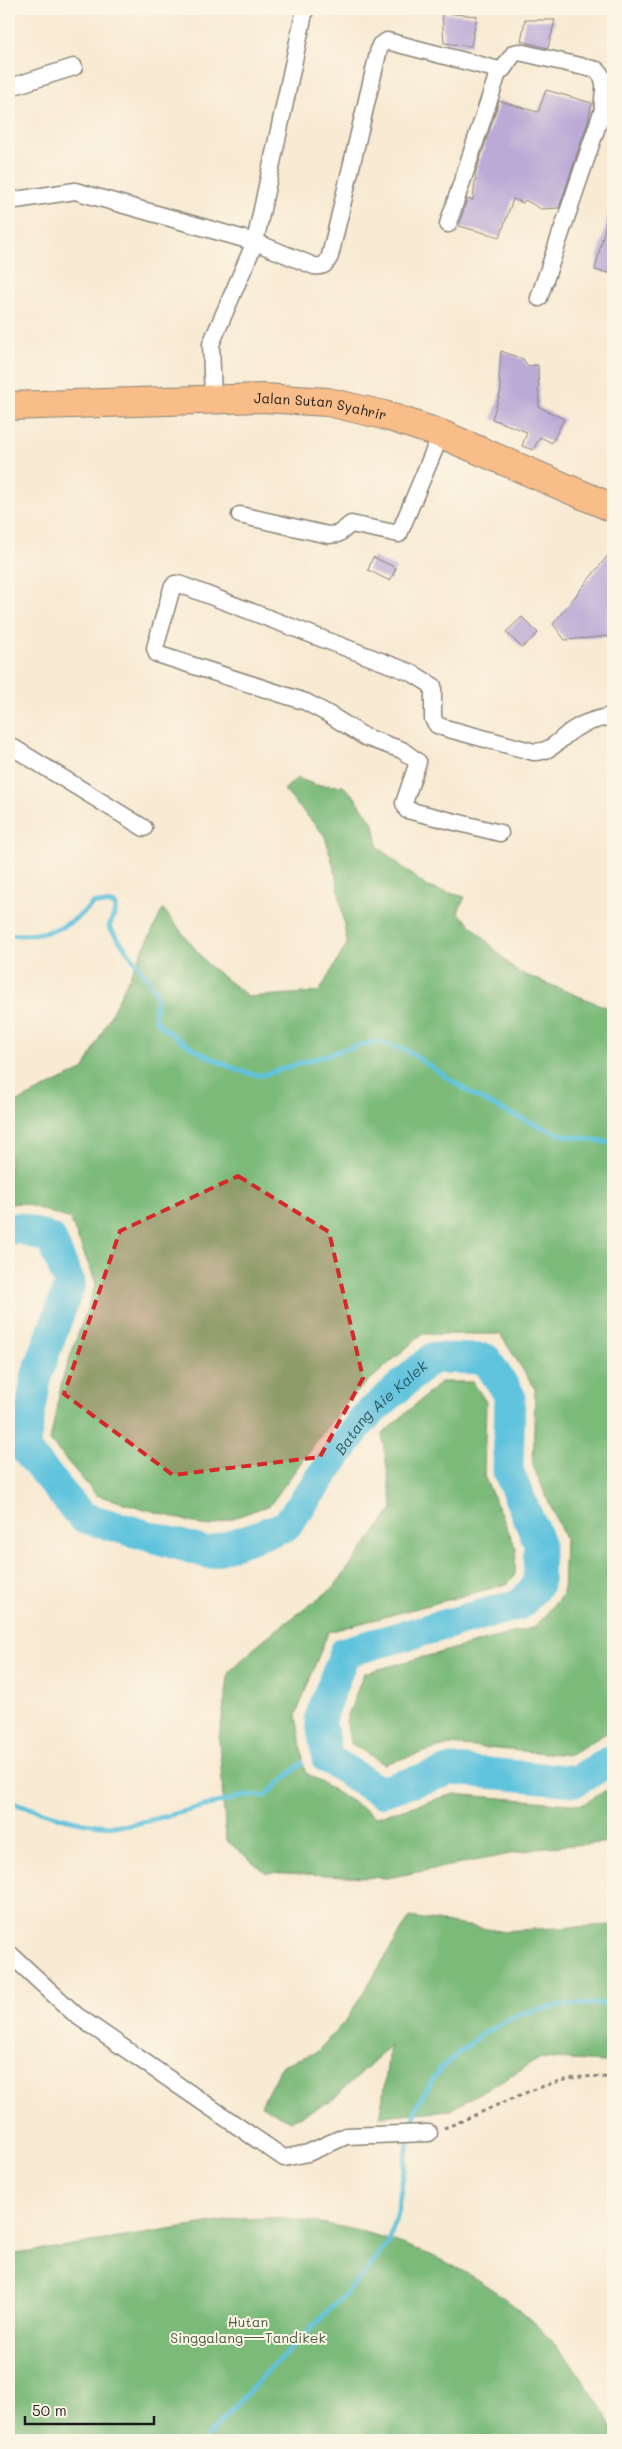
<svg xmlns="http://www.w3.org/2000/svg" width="622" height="2449" viewBox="0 0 622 2449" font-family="Mali,sans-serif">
  <rect width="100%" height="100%" fill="#fcf5e5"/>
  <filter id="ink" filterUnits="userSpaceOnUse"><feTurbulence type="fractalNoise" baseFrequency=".02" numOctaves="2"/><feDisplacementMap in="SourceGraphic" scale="10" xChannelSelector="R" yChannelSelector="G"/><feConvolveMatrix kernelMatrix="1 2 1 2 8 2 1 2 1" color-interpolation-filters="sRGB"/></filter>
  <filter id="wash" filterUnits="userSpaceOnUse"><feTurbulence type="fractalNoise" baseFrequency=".0096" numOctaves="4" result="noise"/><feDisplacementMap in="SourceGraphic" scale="20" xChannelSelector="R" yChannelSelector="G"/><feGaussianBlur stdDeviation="1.12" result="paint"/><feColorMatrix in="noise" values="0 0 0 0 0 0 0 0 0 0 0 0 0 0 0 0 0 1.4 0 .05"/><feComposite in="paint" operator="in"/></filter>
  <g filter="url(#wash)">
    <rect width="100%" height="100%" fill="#f8ead3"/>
    <g fill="#7bba7a" stroke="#4c6b4b">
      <path d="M 297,778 L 316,785 L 343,786 L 354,796 L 374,824 L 378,847 L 427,887 L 465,897 L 458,912 L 516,971 L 613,1010 L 613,1729 L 570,1755 L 449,1745 L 384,1764 L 350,1743 L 346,1720 L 364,1673 L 535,1627 L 563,1594 L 565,1539 L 533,1466 L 535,1389 L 500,1334 L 422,1334 L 345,1402 L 270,1505 L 208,1527 L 96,1495 L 50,1441 L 62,1380 L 96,1283 L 70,1219 L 22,1203 L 9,1204 L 9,1106 L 84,1069 L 163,909 L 209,966 L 249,997 L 319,992 L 347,944 L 337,879 L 325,836 L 284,790 Z"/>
      <path d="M 441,1382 L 473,1382 L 486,1402 L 484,1476 L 516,1548 L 515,1575 L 507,1584 L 328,1632 L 296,1715 L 305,1772 L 376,1817 L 454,1794 L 582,1805 L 613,1786 L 613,1842 L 546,1847 L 387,1878 L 265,1872 L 226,1840 L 219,1739 L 229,1672 L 264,1639 L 333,1588 L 393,1509 L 382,1434 Z"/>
      <path d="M 410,1917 L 500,1931 L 613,1925 L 613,2057 L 605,2062 L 541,2058 L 450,2110 L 380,2116 L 390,2046 L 330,2102 L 290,2121 L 261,2105 L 282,2065 L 317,2052 L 347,2019 Z"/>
      <path d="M 271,2218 C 395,2225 511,2276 583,2380 C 595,2398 613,2418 613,2440 L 9,2440 L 9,2255 L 239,2219 Z"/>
    </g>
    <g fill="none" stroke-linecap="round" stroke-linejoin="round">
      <g stroke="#5fc3dd" stroke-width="5">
        <path d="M 9,934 C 42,938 71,928 93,903 L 115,904 L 115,912 L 109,927 L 148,978 L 156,995 L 155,1019 C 168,1038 240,1077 263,1075 L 358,1045 L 379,1042 L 406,1050 L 475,1096 L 508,1113 L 562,1135 L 613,1143"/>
        <path d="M 9,1802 C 49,1813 89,1830 131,1825 L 244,1796 L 265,1796 L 302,1763"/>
        <path d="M 204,2440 L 271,2368 L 361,2278 L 389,2242 L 398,2208 L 408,2144 L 417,2105 L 440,2069 L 480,2035 L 521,2013 L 565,2005 L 613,2003"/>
      </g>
      <path stroke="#5fc3dd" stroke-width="31" id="s1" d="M 9,1229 L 19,1228 L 51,1239 L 70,1284 L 37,1374 L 24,1448 L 82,1517 L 208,1553 L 286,1526 L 364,1418 L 432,1358 L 486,1359 L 510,1396 L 508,1471 L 539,1543 L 538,1584 L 521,1604 L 345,1652 L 320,1718 L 327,1758 L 380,1792 L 452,1770 L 576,1781 L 613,1759"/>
    </g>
    <g id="blocks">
      <g fill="#bbaad6">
        <path d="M 442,13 L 477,16 L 471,46 L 444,43 Z"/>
        <path d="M 525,20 L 555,20 L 548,48 L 521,41 Z"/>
        <path d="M 546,90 L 592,103 L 588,121 L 559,208 L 541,209 L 525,200 L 523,203 L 513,199 L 500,237 L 459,226 L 467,199 L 473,200 L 476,172 L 499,101 L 538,112 Z"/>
        <path d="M 608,215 L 613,216 L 613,274 L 595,270 Z"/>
        <path d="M 501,351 L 523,359 L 528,366 L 538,365 L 539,407 L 564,419 L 552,443 L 540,437 L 533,450 L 522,446 L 527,432 L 492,419 L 501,390 L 499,377 Z"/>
        <path d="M 613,549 L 613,636 L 565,640 L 553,624 Z"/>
        <path d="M 373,557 L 396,568 L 390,581 L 368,570 Z"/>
        <path d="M 522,617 L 538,633 L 522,648 L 506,632 Z"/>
      </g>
    </g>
  </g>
  <g filter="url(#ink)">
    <use href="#blocks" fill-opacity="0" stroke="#8a8378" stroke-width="1"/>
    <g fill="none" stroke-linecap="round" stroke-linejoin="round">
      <defs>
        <g id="minor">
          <path d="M 9,85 L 17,85 L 74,67"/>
          <path d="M 9,201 L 75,191 L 255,242 L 314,266 C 323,267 326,265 330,256 L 380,45 L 387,41 L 499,70 L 503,69 L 514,53 L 519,52 L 597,70 C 610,83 601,94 603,109 L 613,112"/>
          <path d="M 448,224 L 499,70"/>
          <path d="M 539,298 L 603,109"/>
          <path d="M 213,399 L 211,344 L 255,242 L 305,9"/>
          <path d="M 240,515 L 328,535 L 338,534 L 351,524 L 399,534 L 441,434"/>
          <path d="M 9,745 L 144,828"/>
          <path d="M 500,833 L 407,810 L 404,803 L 418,762 L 402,750 L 365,737 L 330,715 L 306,702 L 157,654 L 155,648 L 172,588 L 175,584 L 179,584 L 412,673 L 433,686 L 433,719 L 437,725 L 445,728 L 534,752 C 554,752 560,737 576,728 C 587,721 601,719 613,715"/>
          <path d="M 9,1953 L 76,2015 L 284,2158 L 308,2153 L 346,2136 L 429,2133"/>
        </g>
        <g id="trunk">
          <path id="s2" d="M 9,406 L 263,398 L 328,402 L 384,415 L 441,434 L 613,508"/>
        </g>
      </defs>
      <use href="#minor" stroke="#8a8378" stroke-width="19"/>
      <use href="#trunk" stroke="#8a8378" stroke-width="30"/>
      <path stroke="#8a8378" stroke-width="3" stroke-dasharray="4 4" stroke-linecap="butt" d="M 444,2128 C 491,2111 565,2065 613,2079"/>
      <use href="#minor" stroke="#fff" stroke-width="16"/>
      <use href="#trunk" stroke="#f8bd88" stroke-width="28"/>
    </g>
  </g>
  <path fill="#d62828" fill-opacity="0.2" stroke="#d62828" stroke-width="4" stroke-dasharray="10 6" stroke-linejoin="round" d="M 238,1176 L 329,1232 L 363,1378 L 320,1457 L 173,1475 L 64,1394 L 120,1231 Z"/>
  <g text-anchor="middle" stroke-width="4" stroke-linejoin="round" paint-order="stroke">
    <g font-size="14" fill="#1c1c1c" stroke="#fcf5e5">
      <text dy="5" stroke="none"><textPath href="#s2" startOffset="312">Jalan Sutan Syahrir</textPath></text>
    </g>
    <g font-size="14" fill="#485e45" stroke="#fcf5e5">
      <text x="248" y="2327">Hutan<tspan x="248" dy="16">Singgalang—Tandikek</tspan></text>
    </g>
    <g font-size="15" font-style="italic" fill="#335660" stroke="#fcf5e5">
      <text dy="5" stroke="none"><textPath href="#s1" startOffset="720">Batang Aie Kalek</textPath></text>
    </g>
  </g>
  <rect width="622" height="2449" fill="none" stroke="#fcf5e5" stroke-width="30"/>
  <path d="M25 2416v8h129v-8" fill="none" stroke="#1c1c1c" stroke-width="2.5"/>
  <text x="32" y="2416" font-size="15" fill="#1c1c1c" stroke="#fcf5e5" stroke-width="4" paint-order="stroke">50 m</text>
</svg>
